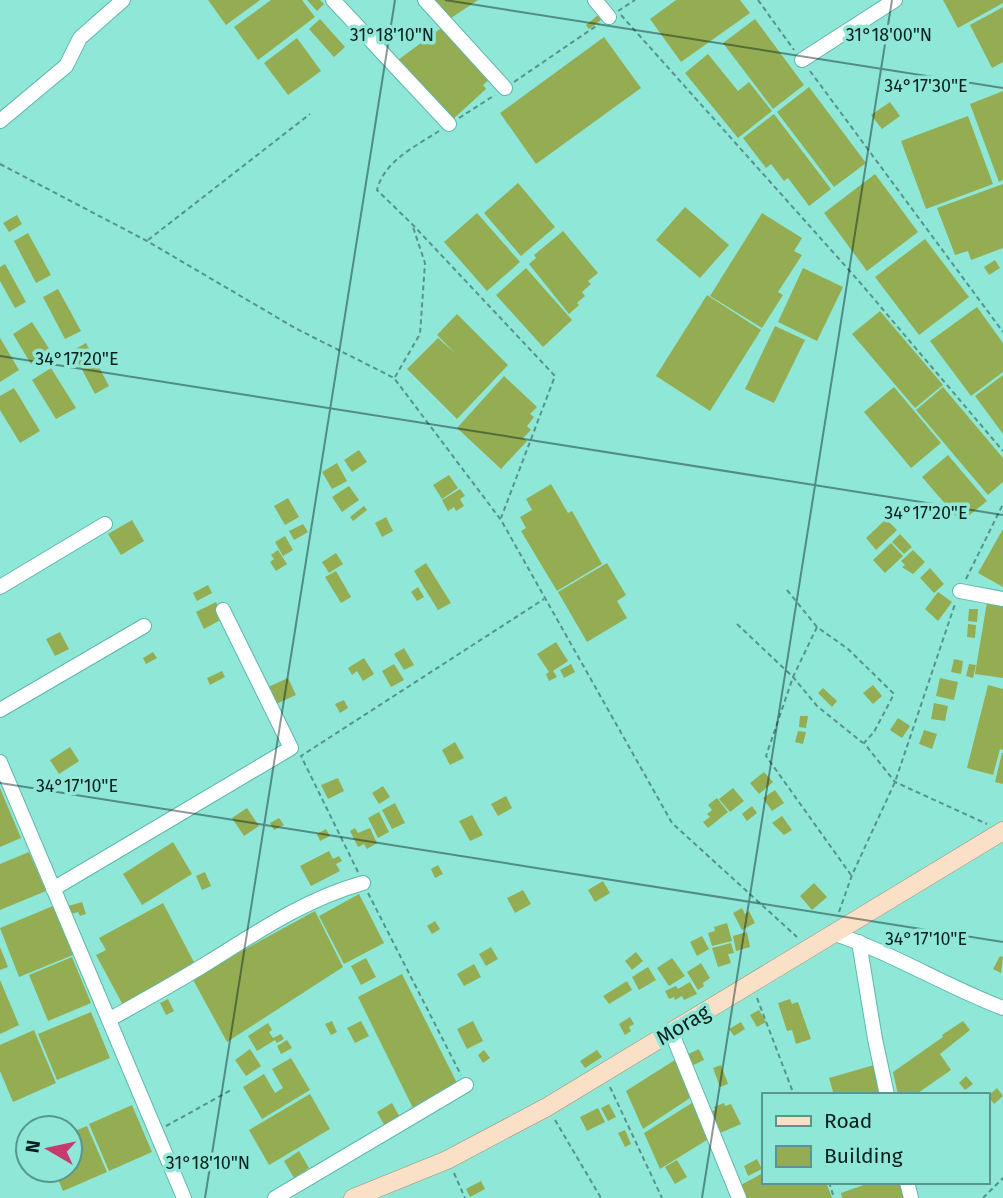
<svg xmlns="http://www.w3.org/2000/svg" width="1003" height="1198" viewBox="0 0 1003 1198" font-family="'Fira Sans',sans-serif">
  <rect width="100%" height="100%" fill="#8fe7d8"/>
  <g fill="#94ad52">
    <path d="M 208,0 L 260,0 L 226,25 Z"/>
    <path d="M 271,0 L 302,0 L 315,17 L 258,60 L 234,27 Z"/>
    <path d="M 307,0 L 320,0 L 324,4 L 317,11 Z"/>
    <path d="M 430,0 L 478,0 L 448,20 Z"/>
    <path d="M 676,0 L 740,0 L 750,13 L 681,62 L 650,19 Z"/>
    <path d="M 943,0 L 1003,0 L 1003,3 L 958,28 Z"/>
    <path d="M 1003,7 L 1003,62 L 992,68 L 970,25 Z"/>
    <path d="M 598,15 L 601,20 L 589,29 L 586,25 Z"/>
    <path d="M 320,19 L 345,47 L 334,57 L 309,29 Z"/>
    <path d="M 755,19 L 804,85 L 773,109 L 723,43 Z"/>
    <path d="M 444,26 L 491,78 L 483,85 L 486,89 L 451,121 L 398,60 Z"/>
    <path d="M 604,37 L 641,88 L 536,164 L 500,113 Z"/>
    <path d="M 297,38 L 321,71 L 288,95 L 264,63 Z"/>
    <path d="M 708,54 L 738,91 L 749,82 L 772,111 L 738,138 L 685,73 Z"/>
    <path d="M 809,87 L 866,163 L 834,187 L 777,112 Z"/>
    <path d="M 1003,91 L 1003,180 L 999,182 L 970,104 Z"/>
    <path d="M 890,102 L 900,116 L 882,129 L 871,115 Z"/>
    <path d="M 774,114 L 831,189 L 809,206 L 788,178 L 784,181 L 771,164 L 766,168 L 743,138 Z"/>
    <path d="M 968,116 L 993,184 L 926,209 L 901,141 Z"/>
    <path d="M 875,174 L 918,232 L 867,271 L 824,213 Z"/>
    <path d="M 518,183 L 555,227 L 521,256 L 484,213 Z"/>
    <path d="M 1003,184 L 1003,248 L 971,260 L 968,251 L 955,255 L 937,208 Z"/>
    <path d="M 685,207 L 729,245 L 700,278 L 656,240 Z"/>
    <path d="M 477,213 L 520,262 L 487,291 L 444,242 Z"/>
    <path d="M 762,213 L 802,238 L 794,251 L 802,255 L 778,292 L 783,295 L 762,328 L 710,296 Z"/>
    <path d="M 17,215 L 22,224 L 9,232 L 3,223 Z"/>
    <path d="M 563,231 L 598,273 L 588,281 L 591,284 L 582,292 L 585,296 L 577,303 L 579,305 L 569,314 L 529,264 L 536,258 L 534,255 Z"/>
    <path d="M 28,233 L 51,275 L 36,283 L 14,241 Z"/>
    <path d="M 925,239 L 969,297 L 919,335 L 875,277 Z"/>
    <path d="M 995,260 L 1000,268 L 989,275 L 984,267 Z"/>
    <path d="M 5,264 L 26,302 L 15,308 L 0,281 L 0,267 Z"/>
    <path d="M 526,268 L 572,320 L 543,347 L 496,295 Z"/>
    <path d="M 803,268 L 843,287 L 817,341 L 778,322 Z"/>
    <path d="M 58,289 L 81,331 L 65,339 L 43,297 Z"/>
    <path d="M 707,295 L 761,330 L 710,411 L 656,376 Z"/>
    <path d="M 977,307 L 1003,343 L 1003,372 L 971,396 L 930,341 Z"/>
    <path d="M 880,311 L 943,385 L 915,408 L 852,334 Z"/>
    <path d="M 457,314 L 508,365 L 457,419 L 407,369 L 438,338 L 456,354 L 437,335 Z"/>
    <path d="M 32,322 L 51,352 L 31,364 L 13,334 Z"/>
    <path d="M 775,326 L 805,340 L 774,403 L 745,389 Z"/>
    <path d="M 0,338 L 19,370 L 0,382 Z"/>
    <path d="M 86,343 L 109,386 L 95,394 L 72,351 Z"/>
    <path d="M 51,368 L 76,408 L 56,419 L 32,380 Z"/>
    <path d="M 1003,375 L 1003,434 L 975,396 Z"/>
    <path d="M 504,376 L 537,407 L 530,414 L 534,417 L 527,426 L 531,430 L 523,438 L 527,441 L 501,469 L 457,428 Z"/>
    <path d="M 894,387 L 941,443 L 911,468 L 864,412 Z"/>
    <path d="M 943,387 L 1003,458 L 1003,482 L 988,495 L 916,410 Z"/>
    <path d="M 14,388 L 40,431 L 20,443 L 0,410 L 0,396 Z"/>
    <path d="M 359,450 L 367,462 L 352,472 L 344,460 Z"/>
    <path d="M 948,455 L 987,501 L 961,522 L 922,477 Z"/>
    <path d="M 337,463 L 347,481 L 332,489 L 322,472 Z"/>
    <path d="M 449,475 L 458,488 L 442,499 L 433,485 Z"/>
    <path d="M 551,484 L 568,513 L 572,511 L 602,564 L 557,591 L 521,531 L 526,528 L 520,517 L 532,510 L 526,499 Z"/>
    <path d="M 349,486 L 359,500 L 342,512 L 332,497 Z"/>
    <path d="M 460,489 L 465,496 L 460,499 L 464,506 L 456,511 L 454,507 L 448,511 L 442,500 Z"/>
    <path d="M 288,498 L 299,517 L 285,525 L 274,506 Z"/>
    <path d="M 364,506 L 367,510 L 353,521 L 350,517 Z"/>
    <path d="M 386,517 L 393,531 L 382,537 L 375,523 Z"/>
    <path d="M 886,519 L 897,530 L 876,550 L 866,538 Z"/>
    <path d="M 132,520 L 144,541 L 121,555 L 108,534 Z"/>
    <path d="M 303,524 L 308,532 L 294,540 L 289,531 Z"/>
    <path d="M 1003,529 L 1003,587 L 978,573 Z"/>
    <path d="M 900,534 L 912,547 L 904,554 L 892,542 Z"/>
    <path d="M 285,536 L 293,550 L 283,556 L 275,542 Z"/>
    <path d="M 891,543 L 903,556 L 885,573 L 873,560 Z"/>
    <path d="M 278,550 L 287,564 L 276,571 L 270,562 L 274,559 L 271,555 Z"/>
    <path d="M 913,550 L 925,562 L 913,574 L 902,567 L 905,565 L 901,561 Z"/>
    <path d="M 336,553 L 343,564 L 329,573 L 322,562 Z"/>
    <path d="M 426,563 L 451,603 L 438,610 L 414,571 Z"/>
    <path d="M 607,563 L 626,595 L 617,601 L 627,618 L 587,642 L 558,592 Z"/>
    <path d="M 930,568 L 944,584 L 934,593 L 920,578 Z"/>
    <path d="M 336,571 L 351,597 L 341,603 L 325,577 Z"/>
    <path d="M 208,585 L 212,593 L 197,601 L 193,593 Z"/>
    <path d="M 418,587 L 424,597 L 417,601 L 411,592 Z"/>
    <path d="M 938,592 L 952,602 L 938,621 L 925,609 Z"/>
    <path d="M 216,602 L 224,618 L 204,629 L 196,612 Z"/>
    <path d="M 987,602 L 1003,605 L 1003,678 L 975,674 Z"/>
    <path d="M 969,609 L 978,609 L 977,622 L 968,621 Z"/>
    <path d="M 968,624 L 976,625 L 975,638 L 967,637 Z"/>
    <path d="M 60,632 L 69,649 L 55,656 L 46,639 Z"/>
    <path d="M 556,642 L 568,661 L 553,671 L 557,677 L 549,681 L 546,674 L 549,672 L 537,654 Z"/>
    <path d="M 404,648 L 414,665 L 404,670 L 394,654 Z"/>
    <path d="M 153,652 L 157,658 L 146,664 L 143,658 Z"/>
    <path d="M 364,658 L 374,674 L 363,681 L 357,671 L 352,675 L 348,668 Z"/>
    <path d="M 954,659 L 963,661 L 961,674 L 951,672 Z"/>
    <path d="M 394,664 L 404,680 L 391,687 L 382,671 Z"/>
    <path d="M 571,664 L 575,672 L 564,678 L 560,670 Z"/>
    <path d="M 969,664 L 976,665 L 973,678 L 966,676 Z"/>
    <path d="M 222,671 L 225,677 L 210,685 L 207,678 Z"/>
    <path d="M 288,678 L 296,695 L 276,704 L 268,687 Z"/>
    <path d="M 940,678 L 958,682 L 954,700 L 936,696 Z"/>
    <path d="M 873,685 L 882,696 L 873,704 L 863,693 Z"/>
    <path d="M 988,685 L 1003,689 L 1003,750 L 1000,749 L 993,775 L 967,768 Z"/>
    <path d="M 823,688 L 837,701 L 832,707 L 818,693 Z"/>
    <path d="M 344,700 L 348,708 L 340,713 L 335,704 Z"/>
    <path d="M 934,703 L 948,706 L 945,721 L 931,719 Z"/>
    <path d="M 800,716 L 808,716 L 806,728 L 799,727 Z"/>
    <path d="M 898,718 L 910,726 L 902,738 L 890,730 Z"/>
    <path d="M 924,730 L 937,734 L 932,749 L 919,744 Z"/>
    <path d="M 798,731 L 806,732 L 803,744 L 795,742 Z"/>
    <path d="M 455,742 L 464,758 L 450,765 L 442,750 Z"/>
    <path d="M 70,747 L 79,761 L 59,774 L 50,760 Z"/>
    <path d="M 1002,753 L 1003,753 L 1003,784 L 995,782 Z"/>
    <path d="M 764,772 L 773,782 L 759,794 L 750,783 Z"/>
    <path d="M 338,778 L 344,791 L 328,799 L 321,785 Z"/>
    <path d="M 383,786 L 390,797 L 379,804 L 372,793 Z"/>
    <path d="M 0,788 L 21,838 L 0,847 Z"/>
    <path d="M 733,788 L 744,801 L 730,812 L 719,799 Z"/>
    <path d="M 775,790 L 784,803 L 772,811 L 763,798 Z"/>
    <path d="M 506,796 L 512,808 L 498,816 L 491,804 Z"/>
    <path d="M 717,798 L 728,812 L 708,828 L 703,822 L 710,817 L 707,814 L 712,810 L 708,805 Z"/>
    <path d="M 395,803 L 405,823 L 392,829 L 382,810 Z"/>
    <path d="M 752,806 L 757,813 L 747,821 L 742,814 Z"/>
    <path d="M 247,808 L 259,826 L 244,836 L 232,818 Z"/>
    <path d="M 379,812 L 389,832 L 378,838 L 368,818 Z"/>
    <path d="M 472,815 L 483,835 L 470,841 L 459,821 Z"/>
    <path d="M 782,816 L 792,830 L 784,835 L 772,823 Z"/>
    <path d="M 279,818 L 284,825 L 274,830 L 270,823 Z"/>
    <path d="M 355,828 L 358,833 L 370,828 L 377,843 L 367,849 L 364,844 L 358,847 L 350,831 Z"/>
    <path d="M 326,829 L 330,836 L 320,841 L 317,834 Z"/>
    <path d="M 173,842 L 192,874 L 142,905 L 123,874 Z"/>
    <path d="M 329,851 L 333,859 L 339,856 L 342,861 L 336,864 L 340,871 L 311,886 L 300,866 Z"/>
    <path d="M 29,852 L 46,891 L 0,910 L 0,864 Z"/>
    <path d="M 438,865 L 443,874 L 435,878 L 431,869 Z"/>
    <path d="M 205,872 L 211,886 L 202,890 L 196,876 Z"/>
    <path d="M 603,881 L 610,893 L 595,902 L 588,890 Z"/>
    <path d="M 814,883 L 827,897 L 812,910 L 800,896 Z"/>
    <path d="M 523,890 L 531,904 L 515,913 L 507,898 Z"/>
    <path d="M 359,894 L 384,943 L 344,964 L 319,916 Z"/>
    <path d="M 82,902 L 86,914 L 80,916 L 78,912 L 71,914 L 68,906 Z"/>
    <path d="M 163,903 L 197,968 L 124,1007 L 96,955 L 106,950 L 99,938 Z"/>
    <path d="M 53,906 L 73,955 L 19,977 L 0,928 Z"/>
    <path d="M 742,908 L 745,914 L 749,911 L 755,923 L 742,930 L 733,913 Z"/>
    <path d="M 315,911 L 343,967 L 227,1042 L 192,978 Z"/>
    <path d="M 435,921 L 440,929 L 432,934 L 427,926 Z"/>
    <path d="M 727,923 L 732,941 L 712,946 L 708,933 L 715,931 L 714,927 Z"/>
    <path d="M 747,932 L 750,947 L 736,951 L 733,936 Z"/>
    <path d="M 702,936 L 709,949 L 697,956 L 690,942 Z"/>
    <path d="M 731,943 L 734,953 L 728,954 L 731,963 L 718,967 L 712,948 Z"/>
    <path d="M 0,947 L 8,967 L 0,970 Z"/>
    <path d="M 491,947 L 498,959 L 486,966 L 479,954 Z"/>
    <path d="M 636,952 L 643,961 L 632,970 L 625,961 Z"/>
    <path d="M 1000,956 L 1003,957 L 1001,973 L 993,969 Z"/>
    <path d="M 72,957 L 91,1003 L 48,1021 L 29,975 Z"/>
    <path d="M 366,958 L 376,977 L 361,985 L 351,966 Z"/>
    <path d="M 672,958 L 685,976 L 669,986 L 657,968 Z"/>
    <path d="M 701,963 L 710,978 L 703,983 L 704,986 L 698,990 L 687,972 Z"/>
    <path d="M 474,964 L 481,977 L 464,986 L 457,974 Z"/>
    <path d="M 648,967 L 656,980 L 639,990 L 632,977 Z"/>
    <path d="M 402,974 L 458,1085 L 413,1108 L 358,997 Z"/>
    <path d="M 0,980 L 19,1025 L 0,1034 Z"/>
    <path d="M 627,981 L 632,990 L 609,1004 L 603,996 Z"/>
    <path d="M 690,982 L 697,994 L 684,1000 L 682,996 L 675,1000 L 674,997 L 669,999 L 665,991 L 676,986 L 678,989 Z"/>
    <path d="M 168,999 L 174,1011 L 166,1015 L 160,1003 Z"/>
    <path d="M 790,999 L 792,1004 L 798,1002 L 811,1039 L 796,1044 L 792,1030 L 787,1031 L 778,1003 Z"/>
    <path d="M 759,1010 L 766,1022 L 757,1027 L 750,1015 Z"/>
    <path d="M 91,1012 L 110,1058 L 57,1080 L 38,1034 Z"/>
    <path d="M 630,1017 L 634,1024 L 629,1027 L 631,1031 L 625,1035 L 619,1024 Z"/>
    <path d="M 332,1021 L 337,1032 L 331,1035 L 325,1024 Z"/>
    <path d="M 361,1021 L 369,1036 L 355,1043 L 347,1028 Z"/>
    <path d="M 473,1021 L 483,1041 L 467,1049 L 457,1029 Z"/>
    <path d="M 963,1021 L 970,1030 L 940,1054 L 951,1070 L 915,1095 L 898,1095 L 893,1072 L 943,1037 L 942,1035 Z"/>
    <path d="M 741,1022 L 745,1029 L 734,1036 L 729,1029 Z"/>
    <path d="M 268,1023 L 272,1030 L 269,1032 L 273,1038 L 281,1034 L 284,1039 L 277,1043 L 275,1040 L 257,1051 L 248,1036 Z"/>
    <path d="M 34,1030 L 56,1083 L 13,1102 L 0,1071 L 0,1045 Z"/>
    <path d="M 287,1040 L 292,1048 L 281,1054 L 277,1046 Z"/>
    <path d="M 250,1049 L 261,1066 L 246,1076 L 235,1060 Z"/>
    <path d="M 699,1049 L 704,1060 L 685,1069 L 680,1058 Z"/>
    <path d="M 484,1050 L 490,1058 L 483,1063 L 478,1055 Z"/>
    <path d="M 597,1050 L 602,1057 L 585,1068 L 580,1061 Z"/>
    <path d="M 291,1058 L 310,1090 L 262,1119 L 243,1087 L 264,1074 L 275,1093 L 283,1088 L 272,1069 Z"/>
    <path d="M 678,1058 L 693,1096 L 643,1129 L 626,1091 Z"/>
    <path d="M 721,1065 L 728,1084 L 720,1087 L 713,1068 Z"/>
    <path d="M 874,1065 L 882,1095 L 834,1095 L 829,1078 Z"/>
    <path d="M 966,1076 L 973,1084 L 965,1090 L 959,1083 Z"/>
    <path d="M 997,1088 L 1003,1096 L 994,1104 L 988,1096 Z"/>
    <path d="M 310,1094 L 330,1129 L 269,1165 L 249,1130 Z"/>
    <path d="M 695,1101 L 710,1138 L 660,1169 L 644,1133 Z"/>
    <path d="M 392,1103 L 402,1121 L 387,1130 L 377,1112 Z"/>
    <path d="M 724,1103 L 725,1106 L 731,1104 L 741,1124 L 720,1133 L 712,1111 L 715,1110 L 714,1107 Z"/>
    <path d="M 609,1104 L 616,1117 L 608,1121 L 601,1108 Z"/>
    <path d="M 132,1105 L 152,1152 L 109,1171 L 89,1124 Z"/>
    <path d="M 598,1108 L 605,1122 L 587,1131 L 580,1117 Z"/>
    <path d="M 87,1126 L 107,1172 L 63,1191 L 54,1170 L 70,1170 L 70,1133 Z"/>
    <path d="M 625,1130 L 631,1144 L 625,1147 L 618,1133 Z"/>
    <path d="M 299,1151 L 309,1168 L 294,1178 L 284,1161 Z"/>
    <path d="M 757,1159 L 762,1169 L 748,1176 L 744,1166 Z"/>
    <path d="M 677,1160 L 687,1177 L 675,1184 L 665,1167 Z"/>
    <path d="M 763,1173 L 763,1182 L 826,1182 L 832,1198 L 746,1198 L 741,1185 Z"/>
    <path d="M 481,1181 L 485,1189 L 470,1197 L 466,1189 Z"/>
    <path d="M 872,1182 L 899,1182 L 905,1198 L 842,1198 L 841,1193 Z"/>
  </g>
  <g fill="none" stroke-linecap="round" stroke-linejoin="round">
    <defs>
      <g id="minor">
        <path d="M 333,0 L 449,124"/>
        <path d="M 425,0 L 505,88"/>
        <path d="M 595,0 L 609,17"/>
        <path d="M 802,60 L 895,0"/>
        <path d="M 0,121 L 66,66 L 80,38 L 123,0"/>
        <path d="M 0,587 L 105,524"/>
        <path d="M 960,591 L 1003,599"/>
        <path d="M 0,710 L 144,626"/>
        <path d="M 0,762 L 184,1198"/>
        <path d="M 53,889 L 291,748 L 223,610"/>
        <path d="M 832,933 C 891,952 945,986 1003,1008"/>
        <path d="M 859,942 L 875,1039 L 887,1095"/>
        <path d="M 110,1019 C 144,1000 177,982 209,962 C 259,931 306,899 363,883"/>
        <path d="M 671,1031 L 739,1198"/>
        <path d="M 907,1182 L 911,1198"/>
        <path d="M 275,1198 L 466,1085"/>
      </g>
      <path id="major" d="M 353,1198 L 447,1160 L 547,1107 L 1003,831"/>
    </defs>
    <use href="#minor" stroke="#5eb7a9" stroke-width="16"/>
    <use href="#major" stroke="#a38f74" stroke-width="19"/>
    <g stroke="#559489" stroke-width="2" stroke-dasharray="5 3.5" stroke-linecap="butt">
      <path d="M 758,0 L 794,50"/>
      <path d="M 618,11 L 635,0"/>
      <path d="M 621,15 L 857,279 L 1003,451"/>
      <path d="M 810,71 L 1003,332"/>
      <path d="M 514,82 L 599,24"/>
      <path d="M 459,118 L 495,95"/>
      <path d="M 439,131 C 416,146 384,161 377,190 L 412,224 L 555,376 L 501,518"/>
      <path d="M 0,164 L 147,241 L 295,328 L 394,378 L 501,520 L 672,823 L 797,937"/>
      <path d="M 148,240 L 310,114"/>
      <path d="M 395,377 L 420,334 L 425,263 L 413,227"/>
      <path d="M 966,579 L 1003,504"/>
      <path d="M 787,590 L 817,627 L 848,649 L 894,694 L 874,732 L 864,743 L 895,782 L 987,824"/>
      <path d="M 737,624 L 793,677 L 817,706 L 863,743"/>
      <path d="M 817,627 L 793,677 L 766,756 L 851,875"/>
      <path d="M 358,872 L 301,756 L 544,599"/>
      <path d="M 368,893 L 461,1075"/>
      <path d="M 839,912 L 852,875 L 895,782 L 955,604"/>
      <path d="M 757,998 L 794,1095"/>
      <path d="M 610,1087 L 662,1198"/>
      <path d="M 555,1120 L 601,1198"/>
      <path d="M 166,1126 L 233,1089"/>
      <path d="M 454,1173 L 465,1198"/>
      <path d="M 829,1182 L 834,1198"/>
      <path d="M 983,1198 L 1003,1178"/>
    </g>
    <use href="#minor" stroke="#fff" stroke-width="14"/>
    <use href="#major" stroke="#fbe0c8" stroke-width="18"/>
  </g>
  <path fill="none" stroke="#04201c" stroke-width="2" stroke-opacity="0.45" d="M 445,0 L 1003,88M 0,356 L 1003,515M 0,783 L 1003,942M 205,1198 L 395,0M 702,1198 L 892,0"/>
  <g text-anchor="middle" stroke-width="7" stroke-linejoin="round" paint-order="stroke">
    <g font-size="21" fill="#04201c" stroke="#8fe7d8">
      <text transform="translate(683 1025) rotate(-31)" y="7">Morag</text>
    </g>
  </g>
  <g font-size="18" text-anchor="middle" fill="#04201c" stroke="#8fe7d8" stroke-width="7" stroke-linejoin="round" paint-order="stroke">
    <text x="392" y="41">31°18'10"N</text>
    <text x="889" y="41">31°18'00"N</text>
    <text x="926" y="92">34°17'30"E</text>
    <text x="77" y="365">34°17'20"E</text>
    <text x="926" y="519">34°17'20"E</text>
    <text x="77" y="792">34°17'10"E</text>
    <text x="926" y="945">34°17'10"E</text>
    <text x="208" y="1169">31°18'10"N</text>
  </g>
  <rect x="762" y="1093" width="228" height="91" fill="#8fe7d8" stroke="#57978d" stroke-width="2"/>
  <rect x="776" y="1116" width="35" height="10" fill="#fbe0c8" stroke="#57978d" stroke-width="2"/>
  <text x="824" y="1128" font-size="21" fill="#04201c">Road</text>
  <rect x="776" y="1146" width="35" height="21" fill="#94ad52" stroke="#57978d" stroke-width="2"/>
  <text x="824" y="1163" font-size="21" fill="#04201c">Building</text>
  <g transform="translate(49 1149) rotate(279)"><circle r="33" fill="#8fe7d8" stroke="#57978d" stroke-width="2"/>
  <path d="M0-5L12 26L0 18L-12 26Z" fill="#c63a6e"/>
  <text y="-10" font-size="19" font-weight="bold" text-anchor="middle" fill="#04201c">N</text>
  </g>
</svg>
